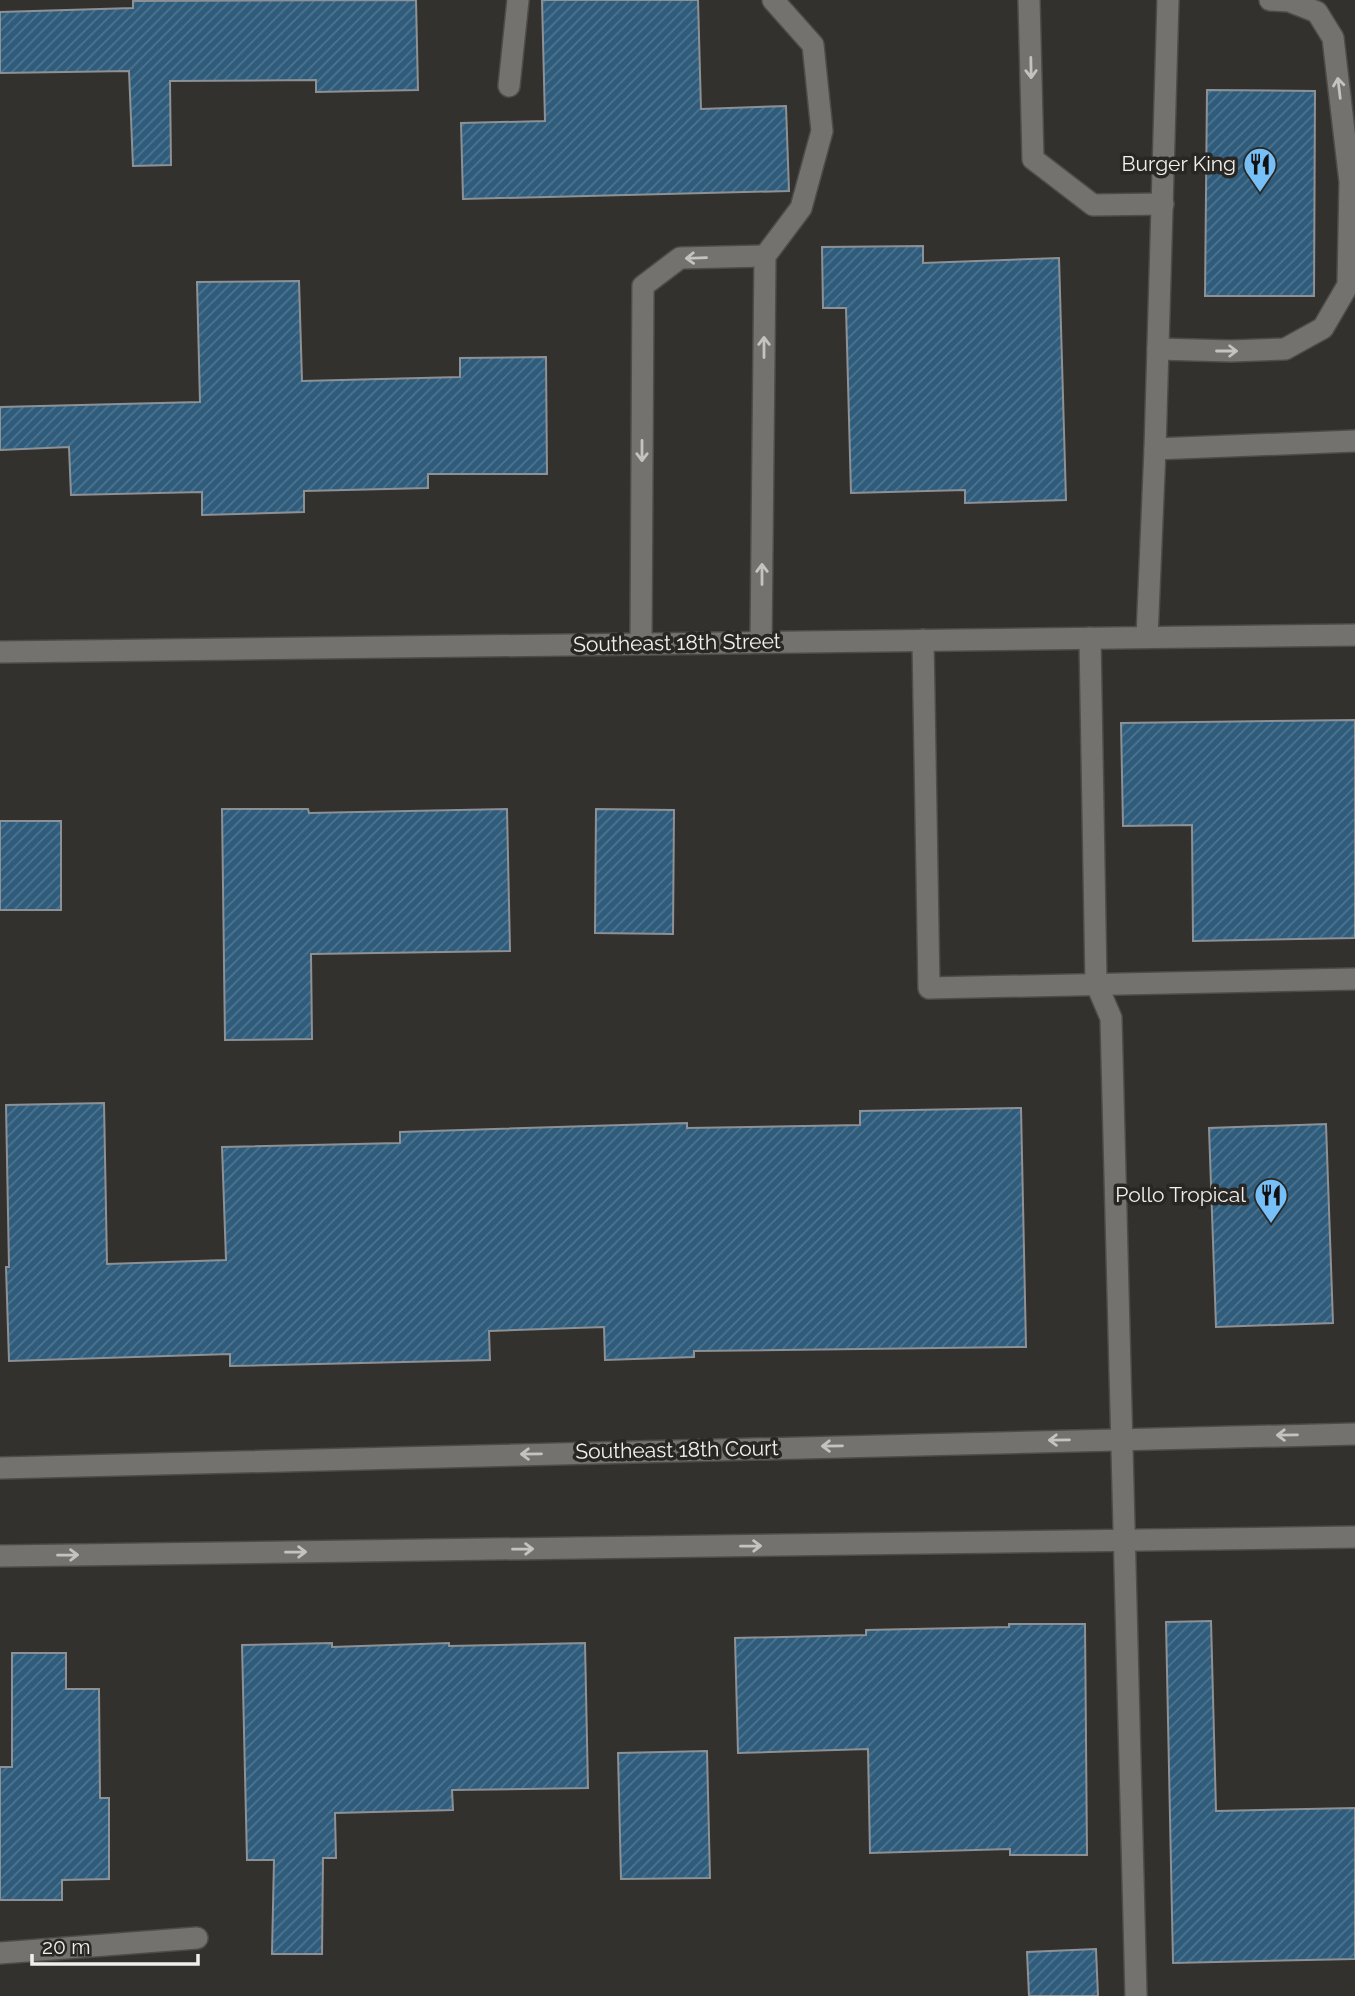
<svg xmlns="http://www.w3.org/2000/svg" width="1355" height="1996" viewBox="0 0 1355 1996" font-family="Raleway,sans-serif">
  <defs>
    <pattern id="building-hatch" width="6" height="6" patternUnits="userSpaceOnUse" patternTransform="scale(1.75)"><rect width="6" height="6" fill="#305c7c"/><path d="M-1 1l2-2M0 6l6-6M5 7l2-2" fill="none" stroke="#4e748f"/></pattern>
  </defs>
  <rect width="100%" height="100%" fill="#33312d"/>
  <g fill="url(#building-hatch)" stroke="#8d9195" stroke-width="2">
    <path d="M 416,0 L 418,90 L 316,92 L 316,80 L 170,81 L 171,165 L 133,166 L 129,71 L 0,73 L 0,12 L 133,8 L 133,1 Z"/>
    <path d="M 542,0 L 698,0 L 701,109 L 786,106 L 789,191 L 463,199 L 461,123 L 545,121 Z"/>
    <path d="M 1207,90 L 1315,91 L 1314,296 L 1205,296 Z"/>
    <path d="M 923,246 L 923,263 L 1059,258 L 1066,500 L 965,503 L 965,490 L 851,493 L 846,308 L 823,308 L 822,247 Z"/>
    <path d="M 299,281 L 302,381 L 460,377 L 460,358 L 546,357 L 547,474 L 428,474 L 428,488 L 304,491 L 304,512 L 202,515 L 202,492 L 71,495 L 69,447 L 0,450 L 0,407 L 200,402 L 197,282 Z"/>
    <path d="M 1355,720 L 1355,938 L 1193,941 L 1192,825 L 1123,826 L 1121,723 Z"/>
    <path d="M 222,809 L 308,809 L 309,813 L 507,809 L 510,951 L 311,954 L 312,1039 L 225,1040 Z"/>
    <path d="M 596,809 L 674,810 L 673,934 L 595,933 Z"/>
    <rect x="0" y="821" width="61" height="89"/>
    <path d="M 104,1103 L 107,1264 L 226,1260 L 222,1147 L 400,1143 L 400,1132 L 687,1123 L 687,1128 L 860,1125 L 860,1111 L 1021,1108 L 1026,1347 L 694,1351 L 694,1357 L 605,1360 L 604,1327 L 489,1331 L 490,1360 L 230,1366 L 230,1354 L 9,1361 L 6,1267 L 9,1267 L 6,1105 Z"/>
    <path d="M 1326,1124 L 1333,1323 L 1216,1327 L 1209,1128 Z"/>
    <path d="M 1211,1621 L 1216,1811 L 1355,1808 L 1355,1959 L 1173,1963 L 1166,1622 Z"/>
    <path d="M 1009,1624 L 1085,1624 L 1087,1855 L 1010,1855 L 1010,1849 L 870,1853 L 868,1749 L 738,1753 L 735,1638 L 866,1635 L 866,1630 L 1009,1627 Z"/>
    <path d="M 332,1643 L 332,1647 L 449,1643 L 449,1646 L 585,1643 L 588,1788 L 452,1790 L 453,1810 L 335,1813 L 336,1858 L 323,1858 L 322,1954 L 272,1954 L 274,1860 L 247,1860 L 242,1645 Z"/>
    <path d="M 12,1653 L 66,1653 L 66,1689 L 99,1689 L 100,1798 L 109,1798 L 109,1879 L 62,1880 L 62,1900 L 0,1900 L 0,1767 L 12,1767 Z"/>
    <path d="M 707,1751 L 710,1878 L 621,1879 L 618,1753 Z"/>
    <path d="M 1096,1949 L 1098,1996 L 1029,1996 L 1027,1952 Z"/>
  </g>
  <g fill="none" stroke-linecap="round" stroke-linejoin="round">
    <defs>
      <g id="lane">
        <path d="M 1029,0 L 1033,159 L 1093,205 L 1163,204"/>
        <path d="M 509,86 L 518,0"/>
        <path d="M 1158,349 L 1231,351 L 1285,349 L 1323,328 L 1348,285 L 1350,182 L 1333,38 L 1317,12 L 1289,1 L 1270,0"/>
        <path d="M 1155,449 L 1168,0"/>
        <path d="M 1147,637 L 1155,449 L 1355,441"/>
        <path d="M 1090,638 L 1096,983 L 1111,1018 L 1136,1996"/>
        <path d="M 923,640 L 929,988 L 1355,979"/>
        <path d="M 761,642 L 765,256 L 801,208 L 822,131 L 813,45 L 773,0"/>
        <path d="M 641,643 L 643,286 L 680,258 L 765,256"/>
        <path d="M 0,1953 L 197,1938"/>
      </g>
      <g id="street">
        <path d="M 0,652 L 1355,635"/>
        <path d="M 0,1468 L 1355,1434"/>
        <path d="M 0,1556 L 1355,1537"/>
      </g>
    </defs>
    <use href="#lane" stroke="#4e4c49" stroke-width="24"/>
    <use href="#street" stroke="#4e4c49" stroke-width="24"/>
    <use href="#lane" stroke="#74726e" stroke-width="21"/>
    <use href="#street" stroke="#74726e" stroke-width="21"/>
  </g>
  <defs><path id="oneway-shaft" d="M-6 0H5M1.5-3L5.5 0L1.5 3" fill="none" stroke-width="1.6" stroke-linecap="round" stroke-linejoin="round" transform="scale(1.75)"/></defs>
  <g stroke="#c5c3c1">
    <use href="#oneway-shaft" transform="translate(1031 68) rotate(89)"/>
    <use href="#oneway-shaft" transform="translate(1339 88) rotate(-97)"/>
    <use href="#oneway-shaft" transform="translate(696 258) rotate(178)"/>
    <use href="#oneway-shaft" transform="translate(764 347) rotate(-90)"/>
    <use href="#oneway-shaft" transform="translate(1227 351)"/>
    <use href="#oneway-shaft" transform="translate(642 451) rotate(90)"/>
    <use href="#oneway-shaft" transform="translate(762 574) rotate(-90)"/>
    <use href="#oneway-shaft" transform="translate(1287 1435) rotate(179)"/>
    <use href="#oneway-shaft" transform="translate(1059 1440) rotate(179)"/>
    <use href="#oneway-shaft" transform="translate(832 1446) rotate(179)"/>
    <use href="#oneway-shaft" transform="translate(531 1454) rotate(179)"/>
    <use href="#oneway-shaft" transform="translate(751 1546) rotate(-1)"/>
    <use href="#oneway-shaft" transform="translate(523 1549) rotate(-1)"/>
    <use href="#oneway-shaft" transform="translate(296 1552) rotate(-1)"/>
    <use href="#oneway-shaft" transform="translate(68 1555) rotate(-1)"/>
  </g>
  <defs>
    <symbol id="restaurant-pin" viewBox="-11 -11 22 30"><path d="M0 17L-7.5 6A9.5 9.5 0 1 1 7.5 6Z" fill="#76c0f7" stroke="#292723"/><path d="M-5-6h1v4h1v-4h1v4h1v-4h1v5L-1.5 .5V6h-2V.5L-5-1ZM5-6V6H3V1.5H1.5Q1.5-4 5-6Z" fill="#111"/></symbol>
  </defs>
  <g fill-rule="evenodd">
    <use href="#restaurant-pin" x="1241" y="145" width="38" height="52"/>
    <use href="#restaurant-pin" x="1252" y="1176" width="38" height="52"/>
  </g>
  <g text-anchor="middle" stroke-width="7" stroke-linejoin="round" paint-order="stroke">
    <g font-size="21" fill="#f1efed" stroke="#292723" text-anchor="end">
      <text x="1236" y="171">Burger King</text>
      <text x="1246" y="1202">Pollo Tropical</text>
    </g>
    <g font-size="21" fill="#f1efed" stroke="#292723">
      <text transform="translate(677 643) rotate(-1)" y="7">Southeast 18th Street</text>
      <text transform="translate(677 1450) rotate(-1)" y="7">Southeast 18th Court</text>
    </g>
  </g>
  <path d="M32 1954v10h166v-10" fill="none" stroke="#f1efed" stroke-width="3.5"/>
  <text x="42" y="1954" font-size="21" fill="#f1efed" stroke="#292723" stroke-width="5" paint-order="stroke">20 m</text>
</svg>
